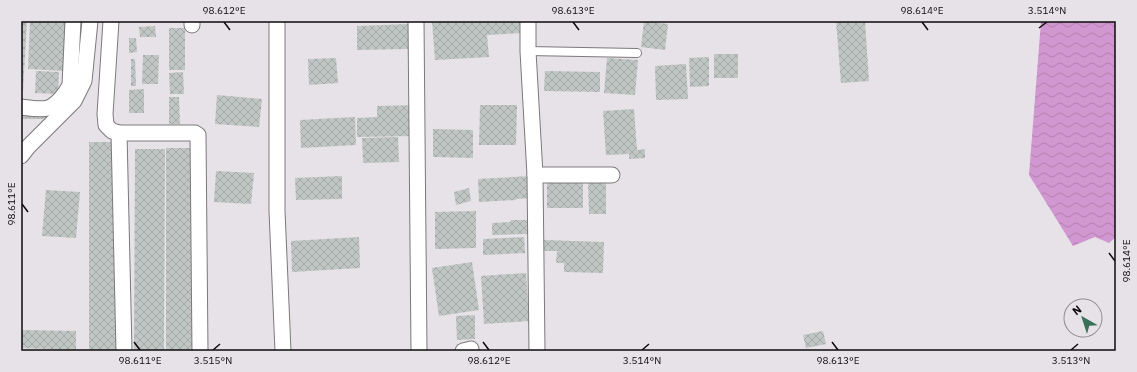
<svg xmlns="http://www.w3.org/2000/svg" width="1137" height="372" viewBox="0 0 1137 372" font-family="'IBM Plex Sans',sans-serif">
  <defs>
    <pattern id="water-waves" width="16" height="10" patternUnits="userSpaceOnUse"><rect width="16" height="10" fill="#d197d0"/><path d="M0 5q4-4 8 0t8 0" fill="none" stroke="#b281b1"/></pattern>
    <pattern id="building-cross-hatch" width="8" height="8" patternUnits="userSpaceOnUse"><rect width="8" height="8" fill="#c0c6c3"/><path d="M0 0l8 8M0 8l8-8" fill="none" stroke="#a4a9a6"/></pattern>
  </defs>
  <rect width="100%" height="100%" fill="#e7e2e7"/>
  <path fill="url(#water-waves)" d="M 1041,21 L 1116,21 L 1116,237 L 1109,243 L 1095,237 L 1073,246 L 1029,175 Z"/>
  <g fill="url(#building-cross-hatch)">
    <path d="M 21,21 L 27,21 L 23,91 L 21,91 Z"/>
    <path d="M 30,21 L 66,21 L 64,71 L 28,69 Z"/>
    <path d="M 432,21 L 522,21 L 522,33 L 487,35 L 489,57 L 435,60 Z"/>
    <path d="M 644,21 L 668,24 L 665,50 L 641,47 Z"/>
    <path d="M 836,21 L 865,21 L 869,81 L 841,83 Z"/>
    <path d="M 408,24 L 408,49 L 357,50 L 357,26 Z"/>
    <path d="M 155,26 L 156,37 L 140,37 L 139,27 Z"/>
    <rect x="169" y="28" width="16" height="42"/>
    <path d="M 129,38 L 136,38 L 137,52 L 129,53 Z"/>
    <rect x="714" y="54" width="24" height="24"/>
    <path d="M 143,55 L 159,55 L 158,84 L 142,84 Z"/>
    <path d="M 709,57 L 709,86 L 690,87 L 689,58 Z"/>
    <path d="M 336,58 L 338,83 L 309,85 L 308,59 Z"/>
    <path d="M 607,58 L 638,60 L 635,95 L 604,93 Z"/>
    <path d="M 131,59 L 135,59 L 136,86 L 131,86 Z"/>
    <path d="M 686,64 L 688,99 L 656,100 L 655,66 Z"/>
    <path d="M 36,71 L 59,72 L 58,94 L 35,93 Z"/>
    <path d="M 545,71 L 600,72 L 600,92 L 544,91 Z"/>
    <path d="M 183,72 L 184,94 L 170,94 L 169,73 Z"/>
    <path d="M 144,89 L 144,113 L 129,113 L 129,90 Z"/>
    <path d="M 217,95 L 262,99 L 259,127 L 215,124 Z"/>
    <path d="M 169,97 L 179,97 L 180,124 L 169,124 Z"/>
    <path d="M 415,105 L 415,136 L 357,137 L 357,118 L 377,117 L 377,106 Z"/>
    <path d="M 480,105 L 517,105 L 516,145 L 479,145 Z"/>
    <path d="M 634,109 L 637,150 L 645,149 L 645,158 L 629,159 L 629,154 L 606,155 L 603,111 Z"/>
    <path d="M 21,110 L 47,110 L 46,119 L 21,119 Z"/>
    <path d="M 355,117 L 356,145 L 301,148 L 300,120 Z"/>
    <path d="M 433,129 L 473,130 L 473,158 L 433,157 Z"/>
    <path d="M 398,137 L 399,162 L 363,163 L 362,138 Z"/>
    <rect x="89" y="142" width="29" height="209"/>
    <path d="M 166,148 L 197,148 L 196,351 L 166,351 Z"/>
    <path d="M 135,149 L 165,149 L 164,351 L 134,351 Z"/>
    <path d="M 216,171 L 254,173 L 251,204 L 214,202 Z"/>
    <path d="M 342,176 L 342,199 L 296,200 L 295,178 Z"/>
    <path d="M 531,176 L 532,198 L 516,199 L 516,200 L 479,202 L 478,179 Z"/>
    <rect x="547" y="177" width="36" height="31"/>
    <path d="M 606,181 L 606,214 L 589,214 L 588,182 Z"/>
    <path d="M 469,188 L 471,201 L 456,205 L 454,192 Z"/>
    <path d="M 46,190 L 80,192 L 76,238 L 42,236 Z"/>
    <path d="M 476,211 L 476,248 L 435,249 L 435,212 Z"/>
    <path d="M 511,220 L 528,220 L 528,234 L 492,235 L 492,223 L 510,222 Z"/>
    <path d="M 359,237 L 360,268 L 292,272 L 291,241 Z"/>
    <path d="M 524,237 L 525,253 L 483,255 L 483,239 Z"/>
    <path d="M 544,240 L 604,242 L 603,273 L 564,272 L 564,263 L 556,263 L 557,251 L 544,251 Z"/>
    <path d="M 472,262 L 479,310 L 439,316 L 432,268 Z"/>
    <path d="M 526,273 L 529,321 L 484,324 L 481,276 Z"/>
    <path d="M 475,315 L 475,339 L 457,340 L 456,316 Z"/>
    <path d="M 22,330 L 76,331 L 76,350 L 21,348 Z"/>
    <path d="M 823,331 L 826,344 L 806,348 L 803,335 Z"/>
  </g>
  <g fill="none" stroke-linecap="round" stroke-linejoin="round">
    <defs>
      <path id="service" d="M 528,51 L 637,53"/>
      <g id="minor">
        <path d="M 111,21 L 105,114 L 106,125 L 112,131 L 119,133 L 195,133 L 198,135 L 200,351"/>
        <path d="M 277,21 L 277,211 L 283,351"/>
        <path d="M 416,21 L 419,351"/>
        <path d="M 528,21 L 528,51 L 535,175 L 537,351"/>
        <path d="M 192,25 L 192,21"/>
        <path d="M 21,107 C 29,108 40,110 48,108 C 57,105 66,93 70,85 L 73,21"/>
        <path d="M 119,133 L 124,351"/>
        <path d="M 21,156 L 28,147 L 74,101 L 84,81 L 90,21"/>
        <path d="M 535,175 L 612,175"/>
        <path d="M 463,351 L 471,349"/>
      </g>
    </defs>
    <use href="#service" stroke="#7c787c" stroke-width="10"/>
    <use href="#minor" stroke="#7c787c" stroke-width="17"/>
    <use href="#service" stroke="#fff" stroke-width="8"/>
    <use href="#minor" stroke="#fff" stroke-width="15"/>
  </g>
  <path fill="none" stroke="#0d0b0d" stroke-width="1.5" d="M 224,22 L 230,30M 573,22 L 579,30M 922,22 L 928,30M 1039,28 L 1047,22M 22,204 L 28,212M 1109,253 L 1115,261M 134,342 L 140,350M 483,342 L 489,350M 832,342 L 838,350M 213,350 L 220,344M 642,350 L 649,344M 1071,350 L 1078,344"/>
  <rect width="1137" height="372" fill="none" stroke="#e7e2e7" stroke-width="44"/>
  <g transform="translate(1083 318) rotate(321)"><circle r="19" fill="#e7e2e7" stroke="#908c90"/>
  <path d="M0-3L7 15L0 10L-7 15Z" fill="#387058"/>
  <text y="-6" font-size="11" font-weight="bold" text-anchor="middle" fill="#0d0b0d">N</text>
  </g>
  <rect x="22" y="22" width="1093" height="328" fill="none" stroke="#0d0b0d" stroke-width="1.5"/>
  <g font-size="10" text-anchor="middle" fill="#0d0b0d">
    <text x="224" y="14">98.612°E</text>
    <text x="573" y="14">98.613°E</text>
    <text x="922" y="14">98.614°E</text>
    <text x="1047" y="14">3.514°N</text>
    <text transform="translate(11 204) rotate(-90)" y="4">98.611°E</text>
    <text transform="translate(1126 261) rotate(-90)" y="4">98.614°E</text>
    <text x="140" y="364">98.611°E</text>
    <text x="213" y="364">3.515°N</text>
    <text x="489" y="364">98.612°E</text>
    <text x="642" y="364">3.514°N</text>
    <text x="838" y="364">98.613°E</text>
    <text x="1071" y="364">3.513°N</text>
  </g>
</svg>
